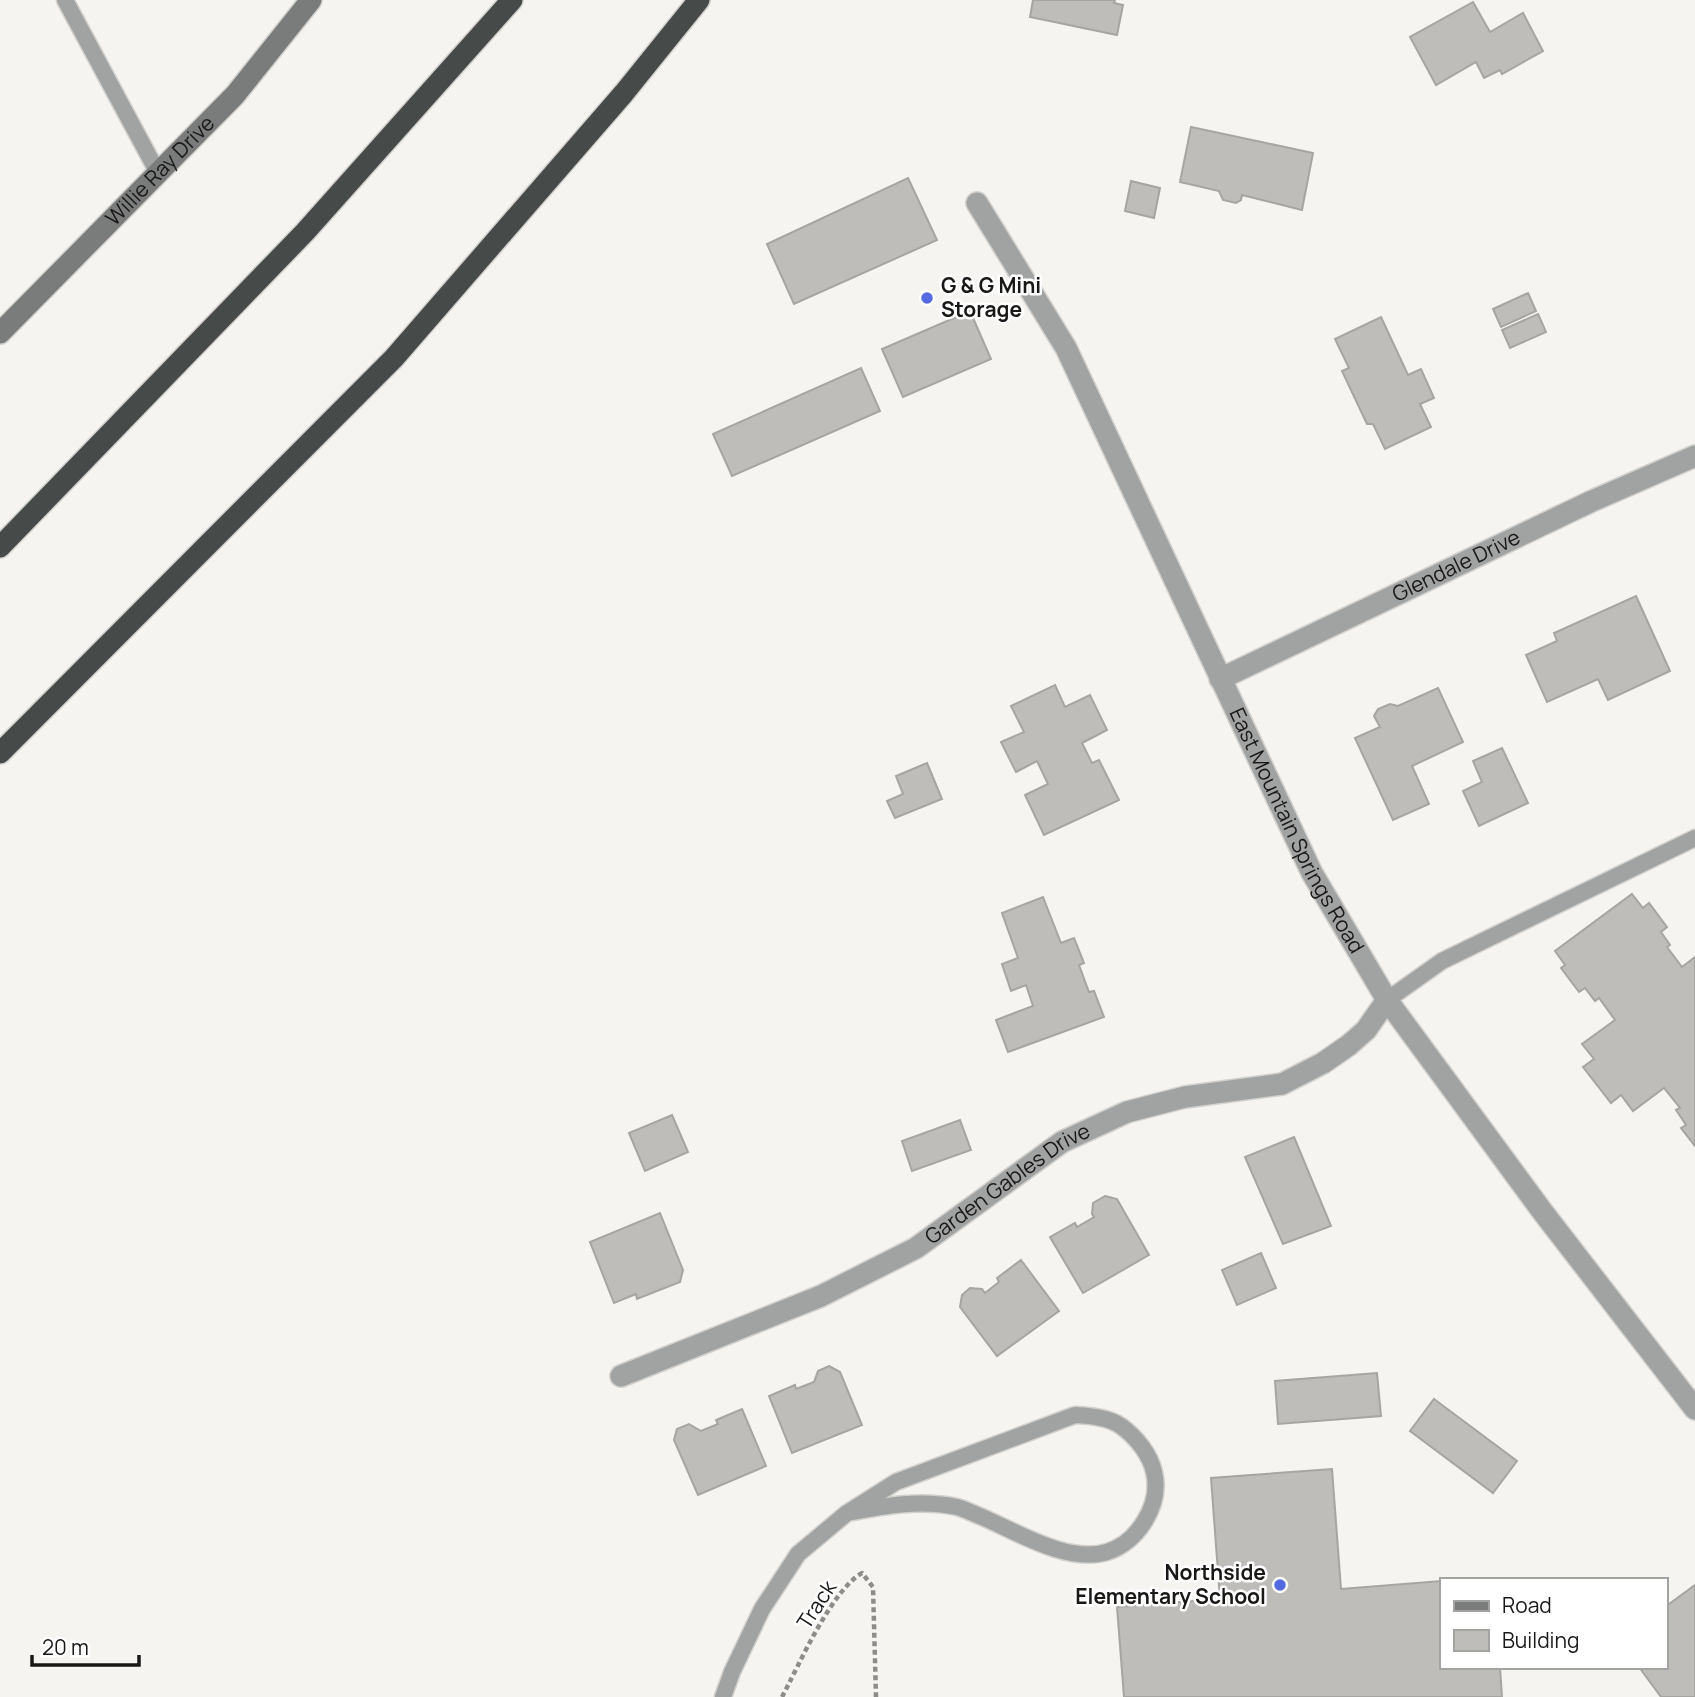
<svg xmlns="http://www.w3.org/2000/svg" width="1695" height="1697" viewBox="0 0 1695 1697" font-family="Manrope,sans-serif">
  <rect width="100%" height="100%" fill="#f5f4f0"/>
  <g fill="#bfbdb9" stroke="#a6a5a1" stroke-width="2">
    <path d="M 1033,0 L 1115,0 L 1114,3 L 1123,5 L 1117,35 L 1030,17 Z"/>
    <path d="M 1473,2 L 1490,32 L 1523,13 L 1543,51 L 1502,74 L 1500,70 L 1484,78 L 1476,62 L 1436,85 L 1410,37 Z"/>
    <path d="M 1191,127 L 1313,153 L 1302,210 L 1242,195 L 1241,200 L 1236,203 L 1223,200 L 1219,191 L 1180,182 Z"/>
    <path d="M 908,178 L 937,240 L 794,304 L 767,244 Z"/>
    <path d="M 1131,181 L 1160,188 L 1154,218 L 1125,211 Z"/>
    <path d="M 1528,293 L 1536,311 L 1501,327 L 1493,309 Z"/>
    <path d="M 970,311 L 991,359 L 903,397 L 882,349 Z"/>
    <path d="M 1538,314 L 1546,332 L 1510,348 L 1502,330 Z"/>
    <path d="M 1381,317 L 1408,375 L 1421,369 L 1434,398 L 1420,404 L 1431,427 L 1385,449 L 1373,424 L 1367,424 L 1342,371 L 1349,368 L 1335,339 Z"/>
    <path d="M 861,368 L 880,411 L 732,476 L 713,434 Z"/>
    <path d="M 1636,596 L 1670,671 L 1608,700 L 1598,679 L 1547,702 L 1526,655 L 1557,641 L 1554,633 Z"/>
    <path d="M 1055,685 L 1065,707 L 1090,695 L 1107,730 L 1082,743 L 1092,763 L 1099,760 L 1119,800 L 1044,835 L 1025,795 L 1048,784 L 1037,761 L 1016,772 L 1001,742 L 1024,732 L 1011,706 Z"/>
    <path d="M 1438,688 L 1463,742 L 1412,766 L 1429,804 L 1393,820 L 1355,738 L 1380,727 L 1374,716 L 1378,709 L 1390,704 L 1398,706 Z"/>
    <path d="M 1502,748 L 1528,803 L 1479,826 L 1463,791 L 1482,782 L 1473,761 Z"/>
    <path d="M 927,763 L 942,799 L 895,818 L 887,801 L 903,794 L 896,776 Z"/>
    <path d="M 1632,894 L 1643,908 L 1649,903 L 1667,927 L 1661,932 L 1670,945 L 1667,947 L 1682,967 L 1695,957 L 1695,1146 L 1681,1128 L 1686,1125 L 1676,1110 L 1680,1108 L 1664,1088 L 1633,1111 L 1621,1095 L 1611,1103 L 1583,1067 L 1594,1059 L 1582,1044 L 1615,1020 L 1599,998 L 1595,1001 L 1585,988 L 1579,992 L 1561,968 L 1565,965 L 1555,951 Z"/>
    <path d="M 1043,897 L 1061,943 L 1074,938 L 1084,963 L 1079,965 L 1089,992 L 1094,991 L 1104,1017 L 1008,1052 L 996,1020 L 1033,1006 L 1026,985 L 1011,991 L 1002,964 L 1018,958 L 1002,913 Z"/>
    <path d="M 672,1115 L 688,1152 L 645,1171 L 629,1133 Z"/>
    <path d="M 960,1120 L 971,1150 L 912,1171 L 902,1141 Z"/>
    <path d="M 1294,1137 L 1331,1226 L 1283,1244 L 1245,1157 Z"/>
    <path d="M 1105,1196 L 1117,1199 L 1149,1255 L 1083,1293 L 1050,1237 L 1075,1223 L 1077,1227 L 1094,1217 L 1092,1214 L 1093,1203 Z"/>
    <path d="M 660,1213 L 683,1270 L 680,1282 L 637,1299 L 636,1294 L 614,1303 L 590,1242 Z"/>
    <path d="M 1261,1253 L 1276,1288 L 1237,1305 L 1222,1270 Z"/>
    <path d="M 1021,1260 L 1059,1311 L 997,1356 L 960,1307 L 962,1295 L 970,1288 L 982,1289 L 985,1293 L 999,1282 L 997,1278 Z"/>
    <path d="M 829,1366 L 840,1372 L 862,1425 L 792,1453 L 769,1396 L 795,1385 L 796,1389 L 814,1382 L 818,1371 Z"/>
    <path d="M 1377,1373 L 1381,1416 L 1278,1424 L 1275,1381 Z"/>
    <path d="M 1434,1399 L 1517,1461 L 1493,1493 L 1410,1431 Z"/>
    <path d="M 742,1409 L 766,1466 L 698,1495 L 674,1440 L 677,1429 L 689,1424 L 701,1431 L 718,1424 L 716,1420 Z"/>
    <path d="M 1332,1469 L 1341,1589 L 1441,1581 L 1441,1667 L 1500,1667 L 1502,1697 L 1124,1697 L 1117,1607 L 1220,1599 L 1211,1478 Z"/>
    <path d="M 1695,1585 L 1695,1697 L 1661,1697 L 1639,1667 L 1665,1667 L 1665,1607 Z"/>
  </g>
  <g fill="none" stroke-linecap="round" stroke-linejoin="round">
    <defs>
      <g id="lane">
        <path d="M 65,0 L 158,173"/>
        <path d="M 1387,1000 L 1442,961 L 1695,838"/>
        <path d="M 723,1697 L 732,1672 L 762,1609 L 798,1554 L 847,1513 L 896,1482 L 1075,1415 C 1090,1416 1108,1417 1121,1426 C 1136,1437 1150,1454 1154,1472 C 1162,1505 1137,1543 1107,1552 C 1068,1564 1017,1532 982,1517 C 974,1514 965,1509 957,1507 C 920,1499 884,1506 847,1513"/>
      </g>
      <g id="street">
        <path id="s1" d="M 977,203 L 1066,348 L 1312,873 L 1387,1000 L 1542,1211 L 1695,1409"/>
        <path id="s2" d="M 1220,679 L 1592,501 L 1695,456"/>
        <path id="s3" d="M 621,1376 L 821,1296 L 916,1248 L 1062,1142 L 1127,1112 L 1185,1097 L 1282,1084 L 1323,1063 L 1349,1045 L 1366,1030 L 1387,1000"/>
      </g>
      <g id="secondary">
        <path id="s4" d="M 0,333 L 235,95 L 311,0"/>
      </g>
      <g id="highway">
        <path d="M 0,547 L 305,232 L 512,0"/>
        <path d="M 0,753 L 394,358 L 624,93 L 699,0"/>
      </g>
    </defs>
    <use href="#lane" stroke="#d2d1cd" stroke-width="19"/>
    <use href="#street" stroke="#d2d1cd" stroke-width="24"/>
    <use href="#secondary" stroke="#d2d1cd" stroke-width="24"/>
    <use href="#highway" stroke="#d2d1cd" stroke-width="24"/>
    <path stroke="#8d8c8a" stroke-width="4.5" stroke-dasharray="5 3.5" stroke-linecap="butt" d="M 782,1697 C 799,1665 831,1591 862,1573 L 873,1587 L 876,1697"/>
    <use href="#lane" stroke="#a1a3a2" stroke-width="16"/>
    <use href="#street" stroke="#a1a3a2" stroke-width="21"/>
    <use href="#secondary" stroke="#797c7b" stroke-width="21"/>
    <use href="#highway" stroke="#464a48" stroke-width="21"/>
  </g>
  <g fill="#546ae0" stroke="#fff" stroke-width="2.5">
    <circle cx="927" cy="298" r="7"/>
    <circle cx="1280" cy="1585" r="7"/>
  </g>
  <g text-anchor="middle" stroke-width="5" stroke-linejoin="round" paint-order="stroke">
    <g font-size="21" fill="#191817" stroke="#fff">
      <text dy="7" stroke="none"><textPath href="#s4" startOffset="228">Willie Ray Drive</textPath></text>
      <text dy="7" stroke="none"><textPath href="#s2" startOffset="262">Glendale Drive</textPath></text>
      <text dy="7" stroke="none"><textPath href="#s1" startOffset="705">East Mountain Springs Road</textPath></text>
      <text dy="7" stroke="none"><textPath href="#s3" startOffset="434">Garden Gables Drive</textPath></text>
      <text transform="translate(817 1605) rotate(-57)" y="7">Track</text>
    </g>
    <g font-size="21" font-weight="bold" fill="#191817" stroke="#fff" text-anchor="start">
      <text x="941" y="293">G &amp; G Mini<tspan x="941" dy="24">Storage</tspan></text>
      <text x="1266" y="1580" text-anchor="end">Northside<tspan x="1266" dy="24">Elementary School</tspan></text>
    </g>
  </g>
  <rect x="1440" y="1578" width="228" height="91" fill="#ffffff" stroke="#a3a3a2" stroke-width="2"/>
  <rect x="1454" y="1601" width="35" height="10" fill="#797c7b" stroke="#a3a3a2" stroke-width="2"/>
  <text x="1502" y="1613" font-size="21" fill="#191817">Road</text>
  <rect x="1454" y="1630" width="35" height="21" fill="#bfbdb9" stroke="#a3a3a2" stroke-width="2"/>
  <text x="1502" y="1648" font-size="21" fill="#191817">Building</text>
  <path d="M32 1655v10h107v-10" fill="none" stroke="#191817" stroke-width="3.5"/>
  <text x="42" y="1655" font-size="21" fill="#191817" stroke="#ffffff" stroke-width="5" paint-order="stroke">20 m</text>
</svg>
